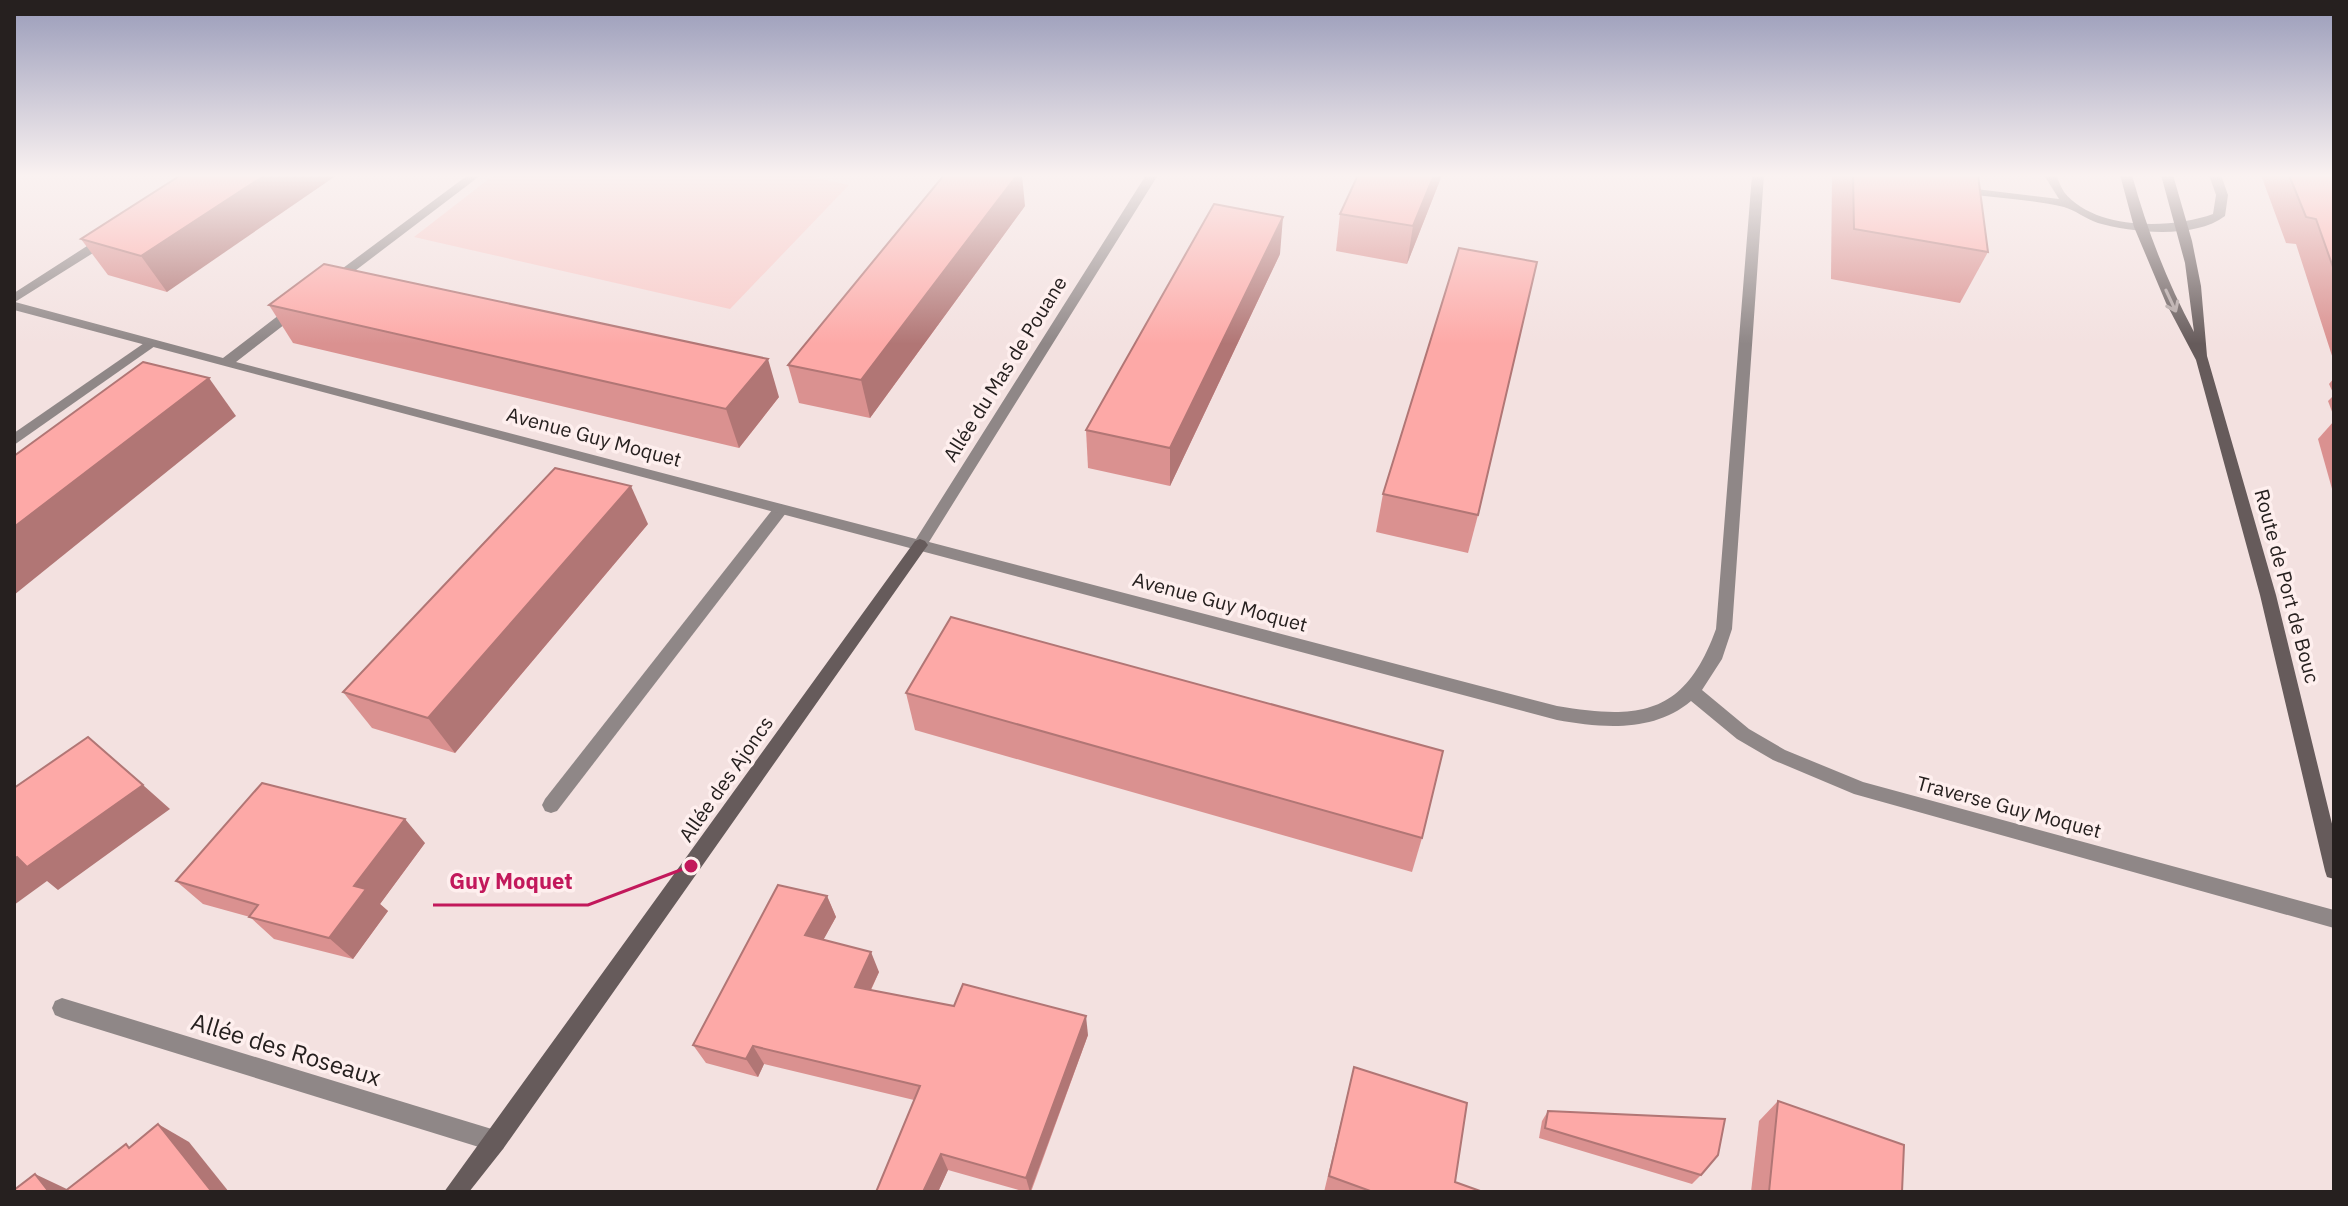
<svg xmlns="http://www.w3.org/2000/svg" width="2348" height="1206" viewBox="0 0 2348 1206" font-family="'IBM Plex Sans',sans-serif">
  <rect width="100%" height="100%" fill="#f3e1e0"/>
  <path fill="#f8c9c7" d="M 494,175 L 819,175 L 816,178 L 849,185 L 730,309 L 414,237 Z"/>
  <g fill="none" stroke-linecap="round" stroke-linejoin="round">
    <g fill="#8f8787" fill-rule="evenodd">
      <path d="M 2044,175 L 2056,175 C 2058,180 2061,187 2064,192 C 2095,231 2172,229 2213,214 L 2216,195 L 2209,175 L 2221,175 L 2228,195 L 2225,216 C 2195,239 2133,233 2098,223 C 2086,219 2075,210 2064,207 C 2031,199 1993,198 1959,193 L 1953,190 L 1959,187 L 2059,199 Z"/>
      <path d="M 150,339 L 157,343 L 155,346 L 14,445 L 14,433 Z"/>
      <path d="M 781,504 L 788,509 L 786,513 L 557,811 L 551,813 L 545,811 L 542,805 L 545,799 L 776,505 Z"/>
    </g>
    <g fill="#8f8787" fill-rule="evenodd">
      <path d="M 468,175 L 481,175 L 339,283 L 331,283 L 331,277 Z"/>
      <path d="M 1146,175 L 1158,175 L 929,542 L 1557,706 C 1640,720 1685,715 1716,629 L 1752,175 L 1764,175 L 1732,629 L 1722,659 L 1702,690 L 1749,729 L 1785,750 L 1863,782 L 2334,910 L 2334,928 L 1854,794 L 1773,760 L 1737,739 L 1691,701 C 1653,733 1602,728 1557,720 L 14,310 L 14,293 L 101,237 L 109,237 L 109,243 L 15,302 L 223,358 L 292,305 L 302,305 L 302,311 L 236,362 L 916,539 Z"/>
      <path d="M 62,998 L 495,1130 L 503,1133 L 506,1141 L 503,1149 L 495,1152 L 62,1018 L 55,1015 L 52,1008 L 55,1001 Z"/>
    </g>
    <g fill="#665b5b" fill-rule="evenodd">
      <path d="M 2120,175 L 2132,175 C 2147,230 2167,282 2194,332 L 2185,263 L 2161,175 L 2173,175 L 2192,241 L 2201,286 L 2207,356 L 2276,595 L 2334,832 L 2334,879 L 2327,877 L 2325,871 L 2260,595 L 2196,360 L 2166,303 L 2134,227 Z"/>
      <path d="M 920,539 L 925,541 L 928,545 L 925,549 L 503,1149 L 469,1192 L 444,1192 L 915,541 Z"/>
    </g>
  </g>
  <g fill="#da9190">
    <path d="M 181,175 L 167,292 L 108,275 L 81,239 Z"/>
    <path d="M 1358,175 L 1442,175 L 1407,264 L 1336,251 L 1340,214 Z"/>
    <path d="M 1832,175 L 1978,175 L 1988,252 L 1960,303 L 1831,279 Z"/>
    <path d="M 2261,175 L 2334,175 L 2334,362 L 2296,244 L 2286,243 Z"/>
    <path d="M 1025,206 L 870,418 L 799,403 L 788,365 Z"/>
    <path d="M 1280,254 L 1170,486 L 1088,468 L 1086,430 Z"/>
    <path d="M 269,305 L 779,397 L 739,448 L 293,343 Z"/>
    <path d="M 2334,378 L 2334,417 L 2328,401 L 2334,395 L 2329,384 Z"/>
    <path d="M 2334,421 L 2334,496 L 2318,439 Z"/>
    <path d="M 1383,494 L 1478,515 L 1468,553 L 1376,532 Z"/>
    <path d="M 648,524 L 455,753 L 372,728 L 343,692 Z"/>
    <path d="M 906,693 L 1422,838 L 1412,872 L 915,730 Z"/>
    <path d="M 425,843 L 380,904 L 388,911 L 353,959 L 274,939 L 250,917 L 203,904 L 176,881 Z"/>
    <path d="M 827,896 L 836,917 L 823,940 L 879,972 L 871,990 L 1088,1035 L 1031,1192 L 1026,1192 L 948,1170 L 938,1192 L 876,1192 L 914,1100 L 764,1064 L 758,1077 L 706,1063 L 693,1045 Z"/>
    <path d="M 1354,1067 L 1455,1182 L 1483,1192 L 1324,1192 Z"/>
    <path d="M 1778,1101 L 1902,1192 L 1751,1192 L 1759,1121 Z"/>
    <path d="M 1548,1111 L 1701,1175 L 1692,1184 L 1539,1138 L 1542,1121 Z"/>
  </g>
  <g fill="#b17675">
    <path d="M 265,175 L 337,175 L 167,292 L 141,256 Z"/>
    <path d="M 1017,175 L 1022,175 L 1025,206 L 870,418 L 861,380 Z"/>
    <path d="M 1434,175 L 1442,175 L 1407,264 L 1413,226 Z"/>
    <path d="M 1283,217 L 1280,254 L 1170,486 L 1170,448 Z"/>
    <path d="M 768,359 L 779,397 L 739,448 L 726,409 Z"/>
    <path d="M 209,378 L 236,416 L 14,595 L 14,527 Z"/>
    <path d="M 631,486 L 648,524 L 455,753 L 428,718 Z"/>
    <path d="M 143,785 L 170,809 L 58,890 L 47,881 L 14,905 L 14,859 Z"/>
    <path d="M 405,819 L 425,843 L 380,904 L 388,911 L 353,959 L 329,938 L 354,886 Z"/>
    <path d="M 827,896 L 836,917 L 815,955 L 805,935 Z"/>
    <path d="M 871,952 L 879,972 L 863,1006 L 855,987 Z"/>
    <path d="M 1086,1016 L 1088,1035 L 1030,1192 L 1026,1178 Z"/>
    <path d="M 753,1046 L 764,1064 L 758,1077 L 746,1059 Z"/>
    <path d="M 158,1124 L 189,1142 L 229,1192 L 212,1192 Z"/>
    <path d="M 941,1154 L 948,1170 L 938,1192 L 923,1192 Z"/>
    <path d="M 35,1174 L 71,1191 L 72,1192 L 49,1192 Z"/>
  </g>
  <g fill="#fda9a7" stroke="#b17675" stroke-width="2">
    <path d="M 181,175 L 265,175 L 141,256 L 81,239 Z"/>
    <path d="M 944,175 L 1017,175 L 861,380 L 788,365 Z"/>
    <path d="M 1358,175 L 1434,175 L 1413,226 L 1340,214 Z"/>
    <path d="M 1853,175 L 1978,175 L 1988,252 L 1854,229 Z"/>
    <path d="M 2289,175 L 2334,175 L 2334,270 L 2316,219 L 2306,217 Z"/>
    <path d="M 1214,204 L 1283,217 L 1170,448 L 1086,430 Z"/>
    <path d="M 1459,248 L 1537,262 L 1478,515 L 1383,494 Z"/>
    <path d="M 324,264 L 768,359 L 726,409 L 269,305 Z"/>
    <path d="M 143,362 L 209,378 L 14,527 L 14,456 Z"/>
    <path d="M 555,468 L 631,486 L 428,718 L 343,692 Z"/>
    <path d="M 951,617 L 1443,751 L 1422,838 L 906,693 Z"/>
    <path d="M 88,737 L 143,785 L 27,867 L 17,857 L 14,859 L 14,788 Z"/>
    <path d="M 262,783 L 405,819 L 354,886 L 366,889 L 329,938 L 249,917 L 258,905 L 176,881 Z"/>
    <path d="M 778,885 L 827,896 L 805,935 L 871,952 L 855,987 L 954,1006 L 963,984 L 1086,1016 L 1026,1178 L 941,1154 L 923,1192 L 876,1192 L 920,1086 L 753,1046 L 746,1059 L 693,1045 Z"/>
    <path d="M 1354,1067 L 1467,1103 L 1455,1182 L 1483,1192 L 1373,1192 L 1329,1176 Z"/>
    <path d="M 1778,1101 L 1904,1145 L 1902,1192 L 1769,1192 Z"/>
    <path d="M 1548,1111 L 1725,1119 L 1718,1155 L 1701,1175 L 1545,1128 Z"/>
    <path d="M 158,1124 L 212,1192 L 64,1192 L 126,1144 L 129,1148 Z"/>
    <path d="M 35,1174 L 49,1192 L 14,1192 L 14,1190 Z"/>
  </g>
  <defs><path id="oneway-shaft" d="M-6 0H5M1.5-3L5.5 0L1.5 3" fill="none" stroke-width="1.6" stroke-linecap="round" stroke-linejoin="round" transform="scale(2)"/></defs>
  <use stroke="#b2a5a4" href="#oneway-shaft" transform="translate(2171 301) rotate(65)"/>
  <linearGradient id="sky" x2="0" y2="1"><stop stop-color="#999bb9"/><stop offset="0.51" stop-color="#faf2f1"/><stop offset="1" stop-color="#faf2f1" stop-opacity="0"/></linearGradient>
  <rect width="2348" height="344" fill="url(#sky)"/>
  <g text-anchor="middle" stroke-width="7" stroke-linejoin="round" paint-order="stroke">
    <g font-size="20" fill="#26201f" stroke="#feefee">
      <text transform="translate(1005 369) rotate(-58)" y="7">Allée du Mas de Pouane</text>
      <text transform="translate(594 437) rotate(15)" y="7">Avenue Guy Moquet</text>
      <text transform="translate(2287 586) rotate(75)" y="7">Route de Port de Bouc</text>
      <text transform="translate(1220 602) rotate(15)" y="7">Avenue Guy Moquet</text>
      <text transform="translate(726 779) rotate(-55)" y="7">Allée des Ajoncs</text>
      <text transform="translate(2009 807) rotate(15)" y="7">Traverse Guy Moquet</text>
    </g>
    <g font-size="24" fill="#26201f" stroke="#feefee">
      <text transform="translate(286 1050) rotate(17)" y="8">Allée des Roseaux</text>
    </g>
  </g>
  <path fill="none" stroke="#c2185b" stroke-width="3" d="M691 866L588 905H433"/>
  <circle fill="#c2185b" stroke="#feefee" stroke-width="3" cx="691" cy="866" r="8"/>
  <g font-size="22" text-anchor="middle" font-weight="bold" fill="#c2185b" stroke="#feefee" stroke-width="7" stroke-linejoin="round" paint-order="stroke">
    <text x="511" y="889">Guy Moquet</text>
  </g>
  <rect width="2348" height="1206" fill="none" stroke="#26201f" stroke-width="32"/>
</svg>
